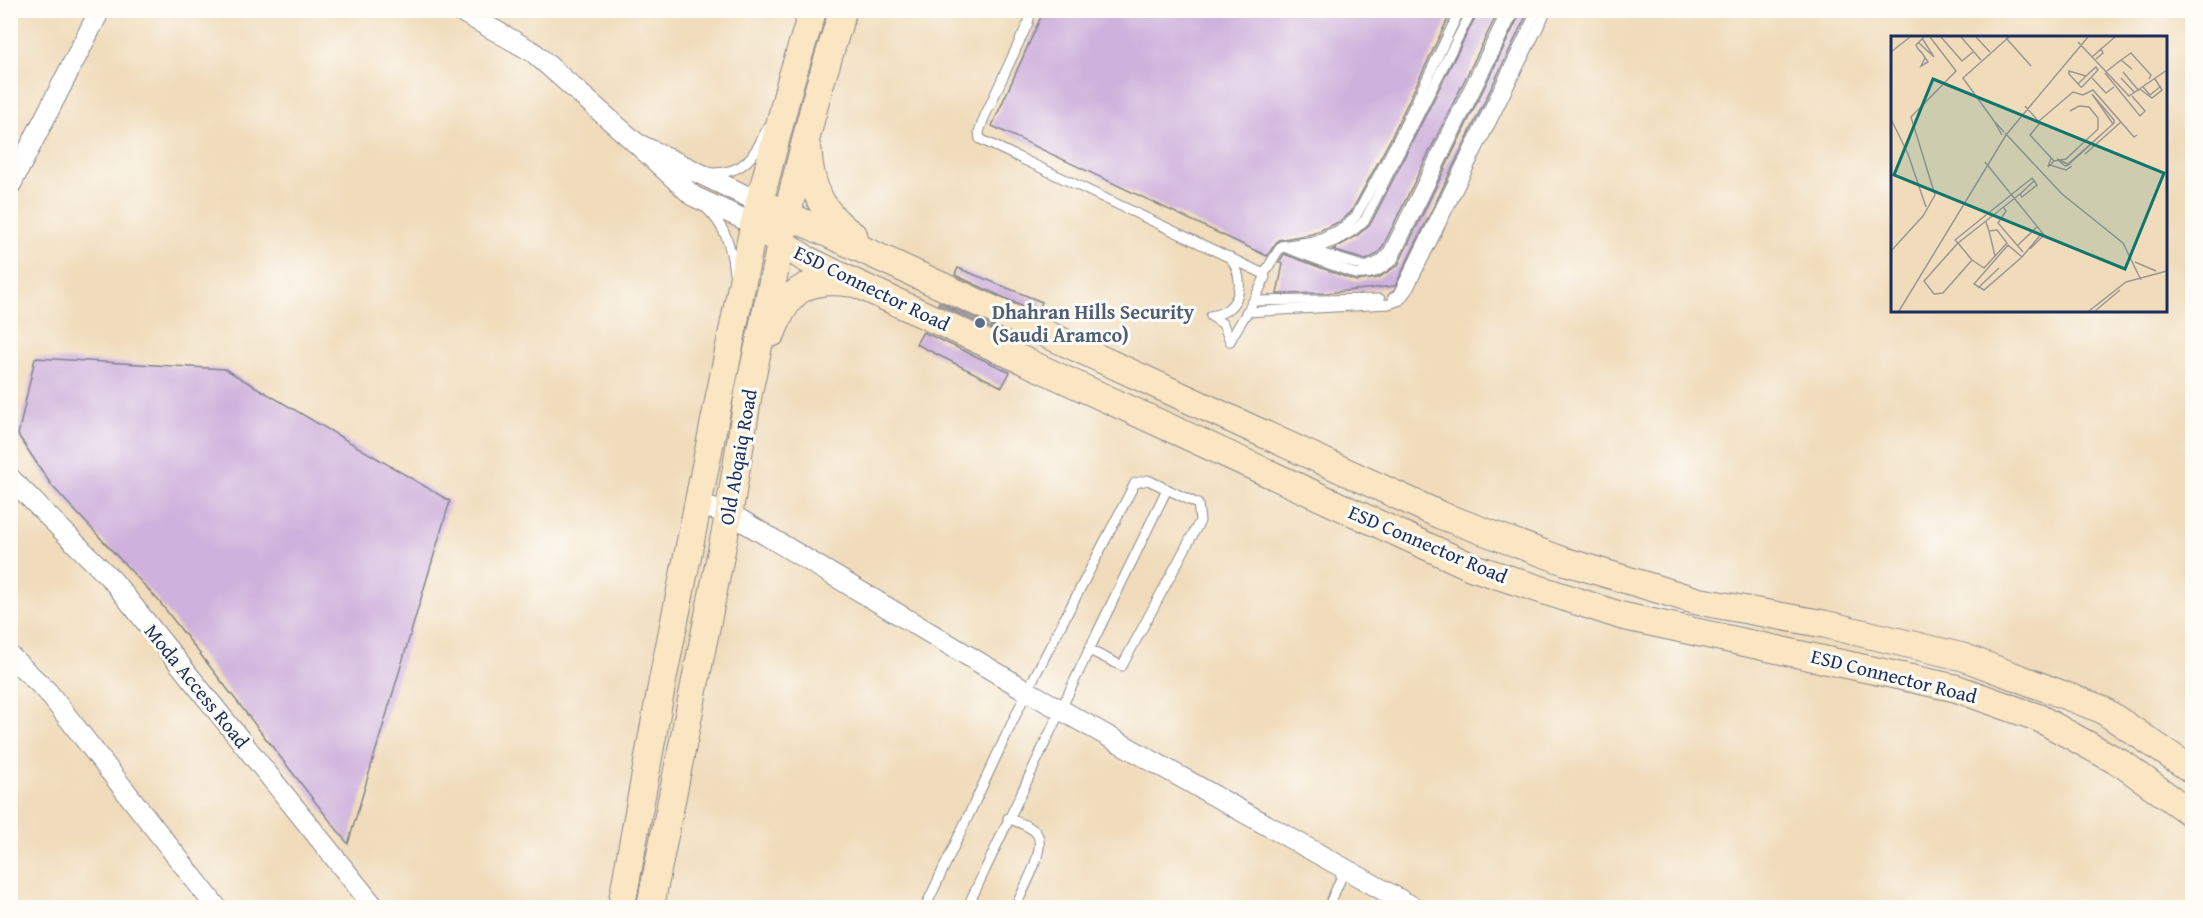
<svg xmlns="http://www.w3.org/2000/svg" width="2203" height="918" viewBox="0 0 2203 918" font-family="'Gentium Book Plus',serif">
  <rect width="100%" height="100%" fill="#fdfcf7"/>
  <filter id="ink" filterUnits="userSpaceOnUse"><feTurbulence type="fractalNoise" baseFrequency=".0167" numOctaves="2"/><feDisplacementMap in="SourceGraphic" scale="12" xChannelSelector="R" yChannelSelector="G"/><feConvolveMatrix kernelMatrix="1 2 1 2 8 2 1 2 1" color-interpolation-filters="sRGB"/></filter>
  <filter id="wash" filterUnits="userSpaceOnUse"><feTurbulence type="fractalNoise" baseFrequency=".008" numOctaves="4" result="noise"/><feDisplacementMap in="SourceGraphic" scale="24" xChannelSelector="R" yChannelSelector="G"/><feGaussianBlur stdDeviation="1.35" result="paint"/><feColorMatrix in="noise" values="0 0 0 0 0 0 0 0 0 0 0 0 0 0 0 0 0 1.4 0 .05"/><feComposite in="paint" operator="in"/></filter>
  <g filter="url(#wash)">
    <rect width="100%" height="100%" fill="#f0dbba"/>
    <g id="blocks">
      <g fill="#ceb1dc">
        <path d="M 1044,10 L 1452,10 L 1390,140 L 1351,212 L 1341,221 L 1312,234 L 1278,240 L 1267,256 L 992,126 Z"/>
        <path d="M 1479,10 L 1499,10 L 1382,248 L 1376,255 L 1366,260 L 1332,250 L 1357,236 L 1371,223 Z"/>
        <path d="M 1522,10 L 1529,10 L 1395,286 L 1326,293 L 1277,294 L 1283,264 L 1279,262 L 1284,254 L 1356,281 L 1378,278 L 1398,265 Z"/>
        <path d="M 958,268 L 1042,302 L 1037,313 L 955,275 Z"/>
        <path d="M 939,302 L 1024,341 L 1023,343 L 938,304 Z"/>
        <path d="M 923,332 L 1010,372 L 1002,387 L 916,344 Z"/>
        <path d="M 35,358 L 225,369 L 450,501 L 348,844 L 158,600 L 52,486 L 18,435 Z"/>
      </g>
    </g>
  </g>
  <g filter="url(#ink)">
    <use href="#blocks" fill-opacity="0" stroke="#86858c" stroke-width="1.5"/>
    <g fill="none" stroke-linecap="round" stroke-linejoin="round">
      <defs>
        <g id="service">
          <path d="M 1028,10 L 1030,15 L 1028,23 L 984,118 L 979,132 L 980,139 L 1264,274 L 1265,277 C 1256,300 1242,319 1230,341"/>
          <path d="M 711,173 C 746,174 754,155 768,127"/>
          <path d="M 706,208 C 726,227 731,246 734,273"/>
          <path d="M 1281,246 L 1356,274 C 1372,275 1381,271 1393,260 L 1515,10"/>
          <path d="M 1295,248 L 1311,250 L 1366,267 L 1380,261 L 1388,252 L 1507,10"/>
          <path d="M 1311,250 C 1332,243 1349,237 1365,220 L 1472,10"/>
          <path d="M 1264,274 L 1281,246 L 1314,241 L 1345,227 L 1356,216 L 1396,143 L 1460,10"/>
          <path d="M 1393,297 L 1398,294 L 1537,10"/>
          <path d="M 1255,301 L 1380,299"/>
          <path d="M 1246,312 L 1389,304 L 1400,300 L 1409,288 L 1547,10"/>
          <path d="M 1211,316 C 1242,310 1246,281 1230,257"/>
          <path d="M 1211,316 L 1223,324 L 1230,341"/>
          <path d="M 1089,650 L 1167,489"/>
          <path d="M 1008,818 C 1017,822 1032,826 1037,834 C 1047,849 1022,891 1015,908"/>
          <path d="M 925,908 L 1027,691 L 1135,483 L 1148,480 L 1198,504 L 1200,521 L 1122,666 L 1089,650 L 967,908"/>
          <path d="M 1328,908 L 1345,869"/>
        </g>
        <g id="minor">
          <path d="M 459,10 L 533,52 L 636,143"/>
          <path d="M 10,186 L 100,10"/>
          <path d="M 754,224 L 693,196 L 636,143 L 759,202"/>
          <path d="M 10,478 L 113,581 L 375,908"/>
          <path d="M 697,505 L 729,513 L 1027,691 L 1415,908"/>
          <path d="M 10,656 L 47,691 L 217,908"/>
        </g>
        <g id="secondary">
          <path d="M 808,150 C 810,188 822,214 854,236"/>
          <path d="M 759,202 L 1440,515 L 1564,561 L 1697,601 L 1824,624 L 1963,657 L 2101,709 L 2192,770"/>
          <path d="M 754,224 L 806,259 L 855,283 L 1472,567 L 1622,616 L 1955,688 L 2039,718 L 2124,765 L 2192,814"/>
          <path d="M 772,333 C 788,291 804,277 851,283"/>
          <path d="M 621,908 L 663,678 L 754,224 L 791,80 L 813,10"/>
          <path d="M 650,908 L 729,513 L 749,390 L 787,215 L 818,91 L 843,10"/>
        </g>
      </defs>
      <use href="#service" stroke="#86858c" stroke-width="11"/>
      <use href="#minor" stroke="#86858c" stroke-width="22"/>
      <use href="#secondary" stroke="#86858c" stroke-width="29"/>
      <use href="#service" stroke="#fff" stroke-width="9"/>
      <use href="#minor" stroke="#fff" stroke-width="20"/>
      <use href="#secondary" stroke="#fbe6c3" stroke-width="27"/>
    </g>
  </g>
  <circle fill="#5c6f8a" stroke="#fdfcf7" stroke-width="2" cx="980" cy="323" r="6"/>
  <g text-anchor="middle" stroke-width="6" stroke-linejoin="round" paint-order="stroke">
    <g font-size="20" fill="#1b2f5e" stroke="#fdfcf7">
      <text transform="translate(872 288) rotate(26)" y="7">ESD Connector Road</text>
      <text transform="translate(738 457) rotate(-80)" y="7">Old Abqaiq Road</text>
      <text transform="translate(1428 544) rotate(23)" y="7">ESD Connector Road</text>
      <text transform="translate(1894 676) rotate(14)" y="7">ESD Connector Road</text>
      <text transform="translate(197 686) rotate(51)" y="7">Moda Access Road</text>
    </g>
    <g font-size="20" font-weight="bold" fill="#4e5e75" stroke="#fdfcf7" text-anchor="start">
      <text x="992" y="319">Dhahran Hills Security<tspan x="992" dy="23">(Saudi Aramco)</tspan></text>
    </g>
  </g>
  <g transform="translate(1891 36)">
    <rect width="276" height="276" fill="#f0dbba"/>
    <path fill="none" stroke="#9b9695" stroke-width="1.5" d="M 33,1 L 25,9 L 27,13 L 31,17 L 37,26 L 30,30 L 34,22M 50,1 L 71,25 L 82,16M 70,1 L 90,24M 85,1 L 99,16M 31,2 L 43,21M 115,2 L 140,30M 27,6 L 43,21M 187,6 L 238,60 L 276,34M 210,13 L 224,1M 0,16 L 19,1M 201,21 L 210,13 L 212,17 L 205,23M 230,24 L 240,17 L 260,39 L 258,43M 216,35 L 230,24 L 241,33M 232,36 L 248,55M 214,37 L 249,80 L 254,75 L 241,60M 201,42 L 215,57 L 223,51M 230,42 L 244,57M 187,48 L 195,40 L 205,31 L 207,34 L 191,51 L 190,51 L 178,38 L 178,35 L 195,40M 252,51 L 259,59 L 270,50M 249,53 L 261,62 L 271,54 L 264,43M 201,58 L 223,84 L 223,87 L 177,129 L 174,130 L 166,123 L 177,128 L 222,88 ZM 134,70 L 149,87 L 139,99 L 163,125 L 157,131 L 160,122M 0,83 L 17,118 L 35,171M 103,85 L 72,42 L 118,1M 148,85 L 182,56 L 192,59 L 202,54 L 243,101 L 246,99M 114,97 L 171,158 L 232,207 L 250,244M 111,99 L 103,85 L 113,96M 194,118 L 230,86M 163,125 L 175,123 L 207,93 L 207,82 L 198,71 L 188,70 L 179,75M 94,126 L 153,199 L 139,213M 159,129 L 175,134 L 181,130M 141,142 L 146,149 L 131,161 L 129,158 L 67,207 L 64,204 ZM 129,158 L 144,144M 113,172 L 115,175 L 107,187 L 132,216M 98,195 L 104,220M 67,207 L 81,224 L 52,257 L 43,258 L 33,245 ZM 127,209 L 146,191M 0,215 L 32,180 L 44,159 L 20,81 L 65,35 L 39,1M 131,221 L 117,209 L 83,248 L 93,254 L 131,221 L 151,197M 81,224 L 93,232 L 116,207 L 106,194 L 98,195 L 95,186M 244,226 L 265,235M 87,252 L 108,232M 8,275 L 115,99 L 197,1M 198,275 L 235,246 L 276,235M 204,275 L 229,254"/>
    <path fill="#0f766e" fill-opacity="0.15" stroke="#0f766e" stroke-width="3" d="M 42,43 L 273,137 L 234,233 L 3,139 Z"/>
    <rect width="276" height="276" fill="none" stroke="#1b2f5e" stroke-width="3"/>
  </g>
  <rect width="2203" height="918" fill="none" stroke="#fdfcf7" stroke-width="36"/>
</svg>
